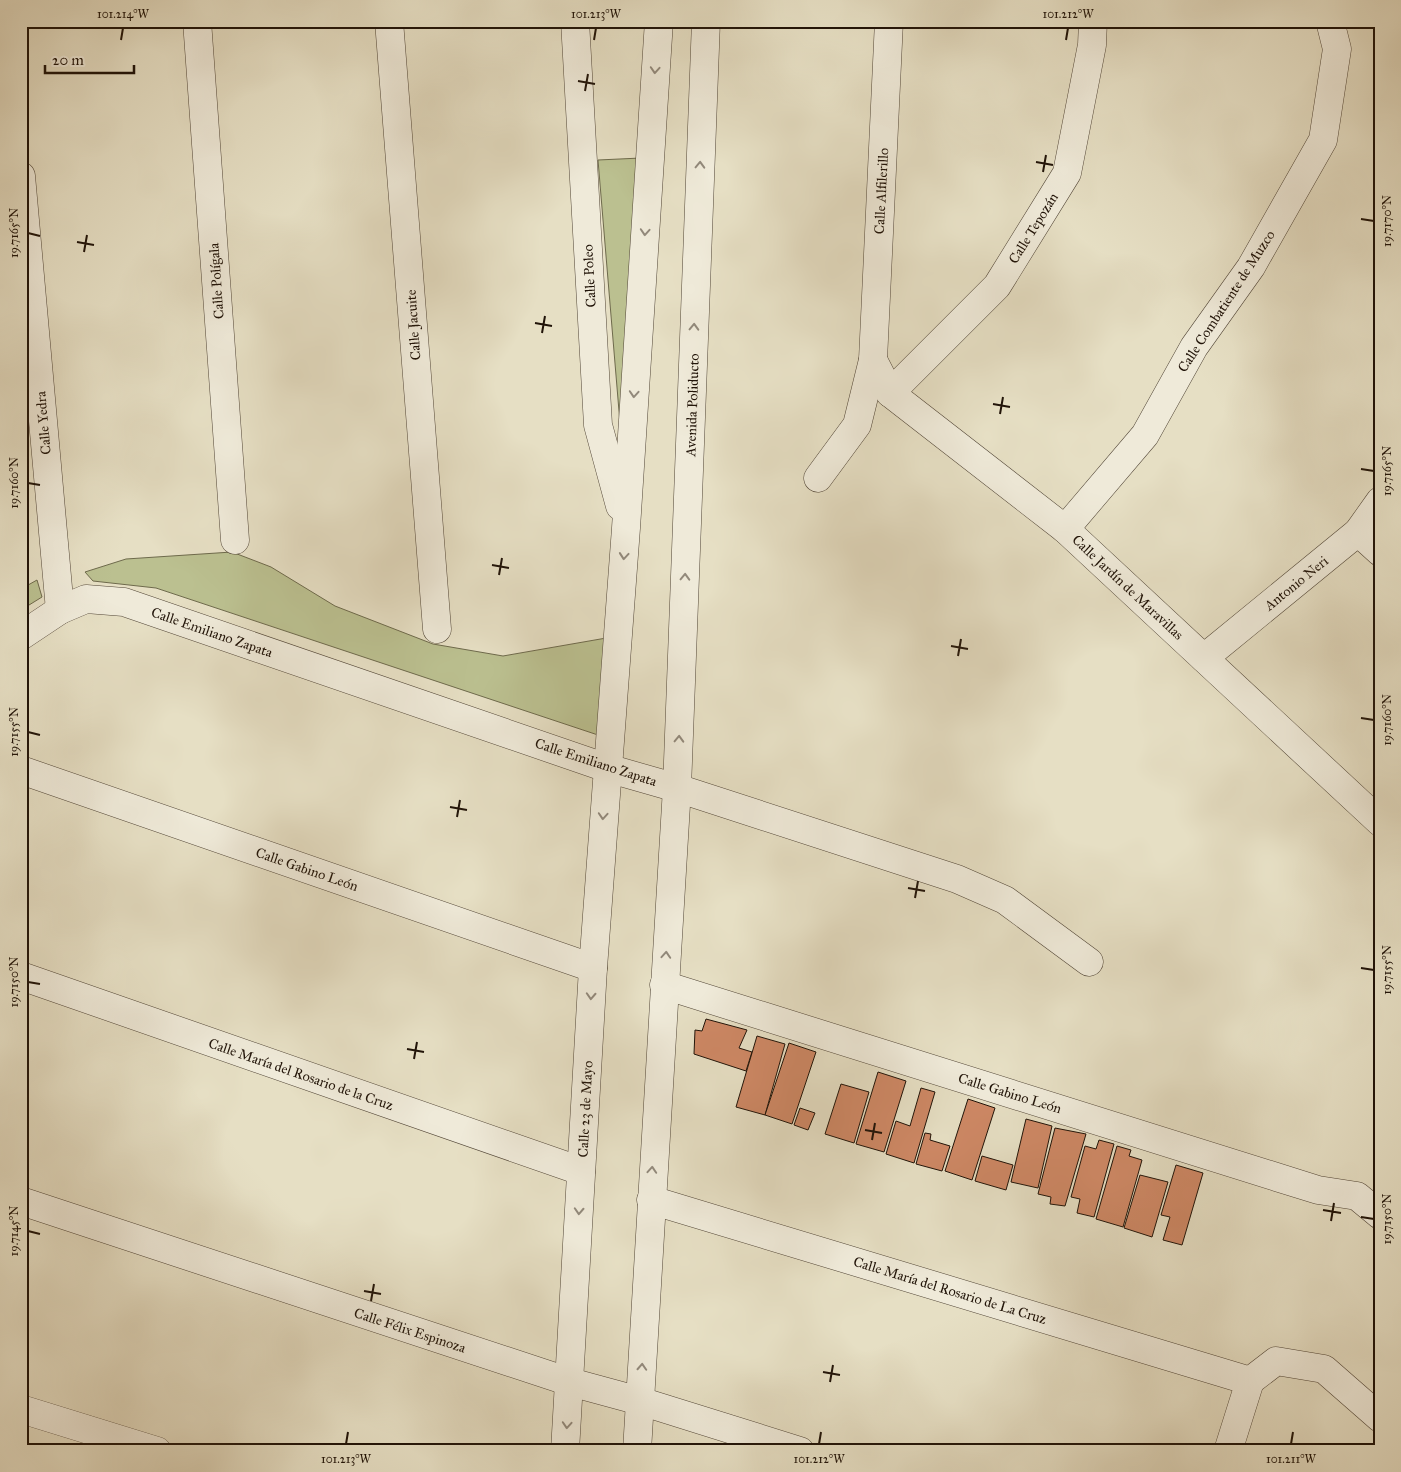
<svg xmlns="http://www.w3.org/2000/svg" width="1401" height="1472" viewBox="0 0 1401 1472" font-family="'IM FELL Great Primer',serif">
  <rect width="100%" height="100%" fill="#e6dfc4"/>
  <filter id="stains"><feTurbulence type="fractalNoise" baseFrequency=".004" numOctaves="4"/><feColorMatrix values="0 0 0 0 .2 0 0 0 0 .09 0 0 0 0 .02 0 0 0 .5 -.17"/></filter>
  <radialGradient id="worn" r=".72"><stop offset=".6" stop-color="#630" stop-opacity="0"/><stop offset="1" stop-color="#630" stop-opacity=".3"/></radialGradient>
  <g fill="#bbc090" stroke="#6e6a4c">
    <path d="M 641,158 L 623,459 L 598,160 Z"/>
    <path d="M 232,552 L 271,567 L 335,606 L 433,644 L 503,656 L 612,637 L 604,737 L 156,588 L 93,581 L 85,572 L 126,559 Z"/>
    <path d="M 37,580 L 42,597 L 21,610 L 21,589 Z"/>
  </g>
  <g fill="#ce8865" stroke="#201308">
    <path d="M 706,1019 L 747,1030 L 739,1048 L 752,1052 L 746,1071 L 694,1054 L 695,1030 L 702,1031 Z"/>
    <path d="M 757,1036 L 785,1044 L 765,1115 L 736,1107 Z"/>
    <path d="M 789,1043 L 816,1052 L 792,1124 L 765,1115 Z"/>
    <path d="M 878,1072 L 906,1081 L 884,1152 L 856,1144 Z"/>
    <path d="M 841,1084 L 869,1092 L 854,1143 L 825,1134 Z"/>
    <path d="M 921,1088 L 935,1092 L 914,1163 L 886,1154 L 896,1121 L 910,1126 Z"/>
    <path d="M 968,1099 L 995,1108 L 972,1180 L 945,1171 Z"/>
    <path d="M 800,1108 L 815,1113 L 808,1130 L 794,1125 Z"/>
    <path d="M 1026,1119 L 1052,1126 L 1038,1188 L 1011,1182 Z"/>
    <path d="M 1055,1128 L 1086,1134 L 1065,1206 L 1050,1204 L 1051,1197 L 1038,1194 Z"/>
    <path d="M 925,1133 L 931,1134 L 930,1140 L 950,1146 L 942,1171 L 916,1164 Z"/>
    <path d="M 1099,1140 L 1114,1144 L 1094,1217 L 1077,1213 L 1080,1199 L 1071,1197 L 1085,1146 L 1096,1149 Z"/>
    <path d="M 1117,1146 L 1131,1150 L 1129,1156 L 1142,1160 L 1123,1227 L 1096,1219 Z"/>
    <path d="M 982,1156 L 1013,1165 L 1006,1190 L 975,1181 Z"/>
    <path d="M 1176,1165 L 1203,1173 L 1182,1245 L 1163,1240 L 1170,1217 L 1161,1215 Z"/>
    <path d="M 1140,1175 L 1168,1182 L 1152,1237 L 1124,1228 Z"/>
  </g>
  <g fill="none" stroke-linecap="round" stroke-linejoin="round">
    <defs>
      <g id="minor">
        <path d="M 197,21 L 235,540"/>
        <path d="M 389,21 L 437,629"/>
        <path d="M 575,21 L 598,425 L 620,506"/>
        <path d="M 21,176 L 60,610"/>
        <path d="M 873,360 L 890,393 L 1065,529 L 1380,822"/>
        <path d="M 890,393 L 997,286 L 1067,173 L 1092,45 L 1093,21"/>
        <path d="M 818,478 L 857,425 L 873,360 L 889,21"/>
        <path d="M 1065,529 L 1145,435 L 1194,347 L 1251,267 L 1323,140 L 1337,49 L 1330,21"/>
        <path d="M 1358,532 L 1380,552"/>
        <path d="M 21,636 L 60,610 L 86,599 L 124,602 L 607,768 L 677,788 L 957,879 L 1005,900 L 1089,962"/>
        <path d="M 1204,658 L 1358,532 L 1380,501"/>
        <path d="M 21,770 L 593,968"/>
        <path d="M 21,976 L 581,1171"/>
        <path d="M 664,985 L 1318,1190 L 1357,1196 L 1380,1215"/>
        <path d="M 651,1200 L 1250,1381"/>
        <path d="M 21,1201 L 570,1382 L 640,1401 L 800,1451"/>
        <path d="M 21,1409 L 157,1451"/>
        <path d="M 565,1451 L 593,968 L 626,528 L 659,21"/>
        <path d="M 637,1451 L 677,788 L 706,21"/>
        <path d="M 1228,1451 L 1250,1381 L 1276,1361 L 1324,1369 L 1380,1418"/>
      </g>
    </defs>
    <use href="#minor" stroke="#524637" stroke-width="29"/>
    <use href="#minor" stroke="#efead9" stroke-width="28"/>
  </g>
  <defs><path id="oneway-chevron" d="M-2-3.5L2.5 0L-2 3.5" fill="none" stroke-width="1.6" stroke-linecap="round" stroke-linejoin="round" transform="scale(1.25)"/></defs>
  <g stroke="#92897b">
    <use href="#oneway-chevron" transform="translate(655 70) rotate(94)"/>
    <use href="#oneway-chevron" transform="translate(700 165) rotate(-88)"/>
    <use href="#oneway-chevron" transform="translate(645 232) rotate(94)"/>
    <use href="#oneway-chevron" transform="translate(694 327) rotate(-88)"/>
    <use href="#oneway-chevron" transform="translate(634 394) rotate(94)"/>
    <use href="#oneway-chevron" transform="translate(624 556) rotate(95)"/>
    <use href="#oneway-chevron" transform="translate(685 577) rotate(-88)"/>
    <use href="#oneway-chevron" transform="translate(679 739) rotate(-88)"/>
    <use href="#oneway-chevron" transform="translate(603 816) rotate(94)"/>
    <use href="#oneway-chevron" transform="translate(666 955) rotate(-86)"/>
    <use href="#oneway-chevron" transform="translate(591 996) rotate(93)"/>
    <use href="#oneway-chevron" transform="translate(652 1170) rotate(-86)"/>
    <use href="#oneway-chevron" transform="translate(579 1211) rotate(93)"/>
    <use href="#oneway-chevron" transform="translate(642 1367) rotate(-87)"/>
    <use href="#oneway-chevron" transform="translate(567 1425) rotate(94)"/>
  </g>
  <path fill="none" stroke="#201308" stroke-width="2" d="M 121,40 L 123,28M 594,40 L 596,28M 1066,40 L 1068,28M 578,81 L 595,84M 585,91 L 588,74M 1036,162 L 1053,165M 1043,172 L 1046,155M 1361,219 L 1374,221M 28,233 L 40,236M 77,242 L 94,245M 84,252 L 87,235M 535,323 L 552,326M 542,333 L 545,316M 993,404 L 1010,407M 1000,414 L 1003,397M 1361,469 L 1374,471M 28,483 L 40,485M 492,565 L 509,568M 499,575 L 502,558M 951,646 L 968,649M 958,656 L 961,639M 1361,718 L 1374,720M 28,732 L 40,735M 450,807 L 467,810M 457,817 L 460,800M 908,888 L 925,891M 915,898 L 918,881M 1361,968 L 1374,970M 28,982 L 40,984M 407,1049 L 424,1052M 414,1059 L 417,1042M 865,1130 L 882,1133M 872,1140 L 875,1123M 1323,1210 L 1341,1213M 1361,1217 L 1374,1219M 1331,1221 L 1334,1203M 28,1231 L 40,1234M 364,1291 L 381,1294M 371,1301 L 374,1284M 823,1372 L 840,1375M 830,1382 L 833,1365M 346,1444 L 348,1432M 819,1444 L 821,1432M 1291,1444 L 1293,1432"/>
  <g text-anchor="middle" stroke-width="4" stroke-linejoin="round" paint-order="stroke">
    <g font-size="14" fill="#201308" stroke="#efead9">
      <text transform="translate(881 191) rotate(-87)" y="5">Calle Alfilerillo</text>
      <text transform="translate(1033 228) rotate(-58)" y="5">Calle Tepozán</text>
      <text transform="translate(589 276) rotate(-93)" y="5">Calle Poleo</text>
      <text transform="translate(216 281) rotate(-94)" y="5">Calle Polígala</text>
      <text transform="translate(1226 301) rotate(-57)" y="5">Calle Combatiente de Muzco</text>
      <text transform="translate(413 325) rotate(-94)" y="5">Calle Jacuite</text>
      <text transform="translate(692 405) rotate(-88)" y="5">Avenida Poliducto</text>
      <text transform="translate(43 423) rotate(-95)" y="5">Calle Yedra</text>
      <text transform="translate(1296 583) rotate(-39)" y="5">Antonio Neri</text>
      <text transform="translate(1128 587) rotate(43)" y="5">Calle Jardín de Maravillas</text>
      <text transform="translate(212 632) rotate(19)" y="5">Calle Emiliano Zapata</text>
      <text transform="translate(596 762) rotate(18)" y="5">Calle Emiliano Zapata</text>
      <text transform="translate(307 869) rotate(19)" y="5">Calle Gabino León</text>
      <text transform="translate(301 1074) rotate(19)" y="5">Calle María del Rosario de la Cruz</text>
      <text transform="translate(1010 1093) rotate(17)" y="5">Calle Gabino León</text>
      <text transform="translate(585 1109) rotate(-87)" y="5">Calle 23 de Mayo</text>
      <text transform="translate(950 1290) rotate(17)" y="5">Calle María del Rosario de La Cruz</text>
      <text transform="translate(410 1330) rotate(18)" y="5">Calle Félix Espinoza</text>
    </g>
  </g>
  <rect width="1401" height="1472" fill="none" stroke="#e6dfc4" stroke-width="55"/>
  <path d="M45 65v8h89v-8" fill="none" stroke="#201308" stroke-width="2.5"/>
  <text x="52" y="65" font-size="15" fill="#201308" stroke="#efead9" stroke-width="4" paint-order="stroke">20 m</text>
  <rect x="28" y="28" width="1346" height="1416" fill="none" stroke="#201308" stroke-width="2"/>
  <g font-size="12" text-anchor="middle" fill="#201308">
    <text x="123" y="18">101.214°W</text>
    <text x="596" y="18">101.213°W</text>
    <text x="1068" y="18">101.212°W</text>
    <text transform="translate(1387 221) rotate(-90)" y="4">19.7170°N</text>
    <text transform="translate(14 233) rotate(-90)" y="4">19.7165°N</text>
    <text transform="translate(1387 471) rotate(-90)" y="4">19.7165°N</text>
    <text transform="translate(14 483) rotate(-90)" y="4">19.7160°N</text>
    <text transform="translate(1387 720) rotate(-90)" y="4">19.7160°N</text>
    <text transform="translate(14 732) rotate(-90)" y="4">19.7155°N</text>
    <text transform="translate(1387 970) rotate(-90)" y="4">19.7155°N</text>
    <text transform="translate(14 982) rotate(-90)" y="4">19.7150°N</text>
    <text transform="translate(1387 1219) rotate(-90)" y="4">19.7150°N</text>
    <text transform="translate(14 1231) rotate(-90)" y="4">19.7145°N</text>
    <text x="346" y="1463">101.213°W</text>
    <text x="819" y="1463">101.212°W</text>
    <text x="1291" y="1463">101.211°W</text>
  </g>
  <rect width="100%" height="100%" filter="url(#stains)"/>
  <rect width="100%" height="100%" fill="url(#worn)"/>
</svg>
